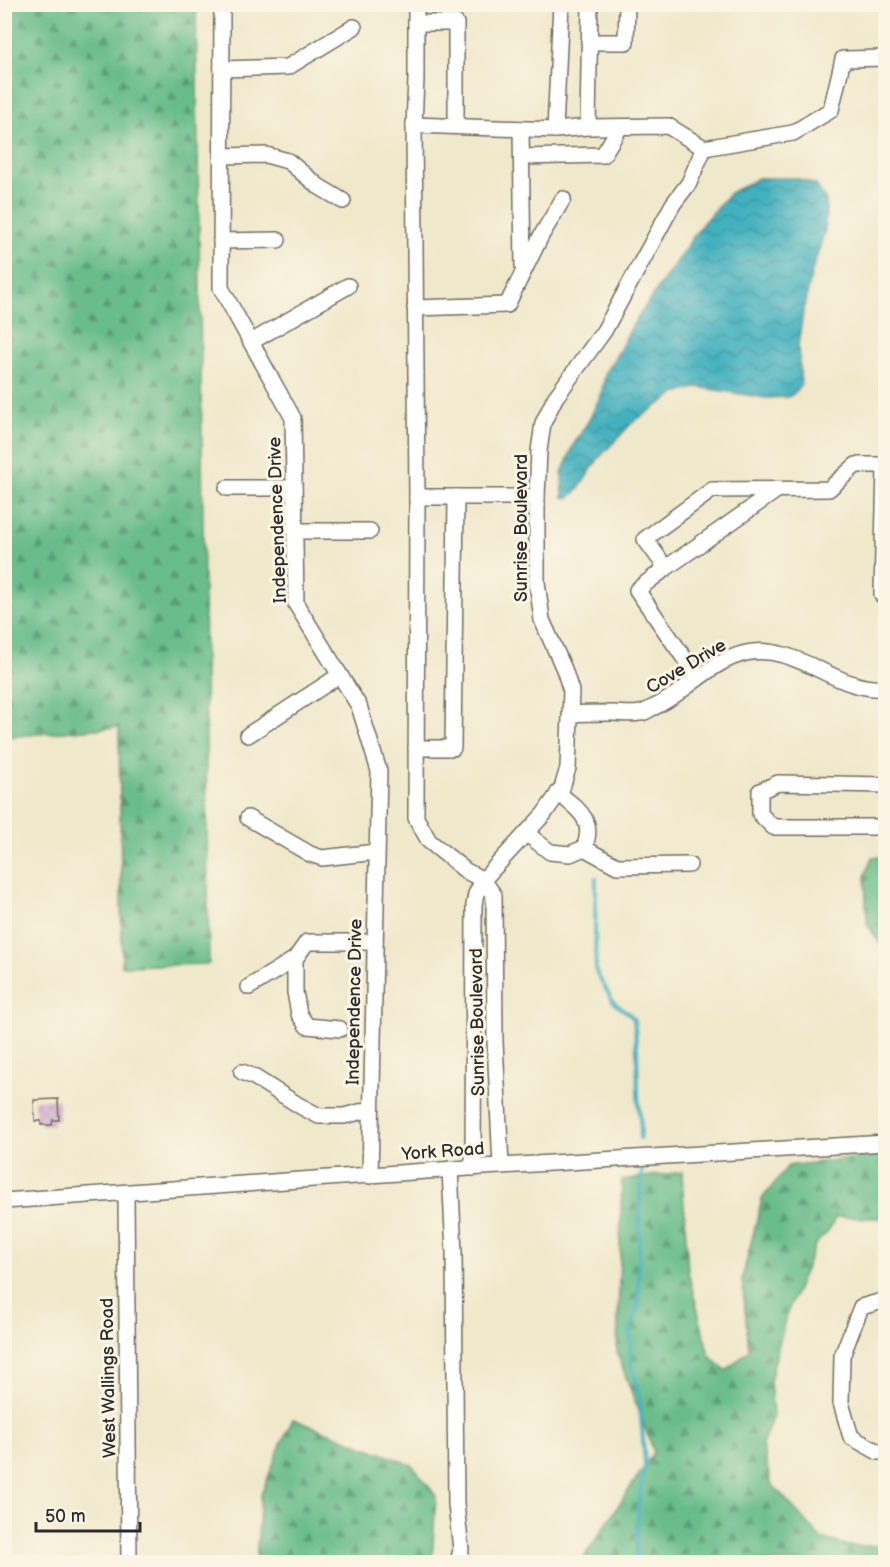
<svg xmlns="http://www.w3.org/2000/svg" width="890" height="1567" viewBox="0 0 890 1567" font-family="'Balsamiq Sans',sans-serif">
  <defs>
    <pattern id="forest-firs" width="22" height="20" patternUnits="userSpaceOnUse" patternTransform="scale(1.5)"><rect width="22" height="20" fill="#6bbd8a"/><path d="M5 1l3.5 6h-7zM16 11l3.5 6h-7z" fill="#589a71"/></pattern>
    <pattern id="water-waves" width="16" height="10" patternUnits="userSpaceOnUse" patternTransform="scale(1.5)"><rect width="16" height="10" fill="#43b1bf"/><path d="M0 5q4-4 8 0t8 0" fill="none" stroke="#38909b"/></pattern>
    <pattern id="building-cross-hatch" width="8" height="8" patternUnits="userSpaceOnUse" patternTransform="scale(1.5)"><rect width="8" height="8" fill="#d2abd2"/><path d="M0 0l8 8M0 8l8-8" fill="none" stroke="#b493b4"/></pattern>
  </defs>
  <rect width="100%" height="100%" fill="#fcf5e5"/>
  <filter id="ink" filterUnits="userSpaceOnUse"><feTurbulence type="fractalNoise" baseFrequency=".0167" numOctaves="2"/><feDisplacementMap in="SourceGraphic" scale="12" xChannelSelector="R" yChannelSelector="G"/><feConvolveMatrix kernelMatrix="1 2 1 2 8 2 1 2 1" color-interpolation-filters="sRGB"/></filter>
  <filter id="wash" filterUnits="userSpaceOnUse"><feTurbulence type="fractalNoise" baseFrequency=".008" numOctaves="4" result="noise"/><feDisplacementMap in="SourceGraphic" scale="24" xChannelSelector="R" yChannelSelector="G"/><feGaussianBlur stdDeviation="1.35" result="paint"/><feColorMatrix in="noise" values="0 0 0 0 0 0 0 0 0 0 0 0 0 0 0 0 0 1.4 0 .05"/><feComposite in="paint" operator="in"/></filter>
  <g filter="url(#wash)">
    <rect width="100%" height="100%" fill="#f0e8cb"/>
    <g fill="url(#forest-firs)" stroke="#4b745a" stroke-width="1.5">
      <path d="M 5,4 L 196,5 L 209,964 L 122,966 L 119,727 L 5,737 Z"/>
      <path d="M 872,857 L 885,857 L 885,951 L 867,924 L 865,876 Z"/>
      <path d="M 885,1154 L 885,1218 L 836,1217 L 827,1233 L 816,1243 L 786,1316 L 770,1381 L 773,1416 L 762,1445 L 771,1483 L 821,1538 L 849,1546 L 885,1546 L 885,1562 L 581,1562 L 654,1452 L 617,1353 L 622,1180 L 682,1172 L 688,1272 L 709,1355 L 726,1371 L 749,1350 L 742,1279 L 762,1199 L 788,1166 Z"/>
      <path d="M 293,1419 L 412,1465 L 436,1496 L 432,1562 L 256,1562 L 261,1495 L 281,1444 Z"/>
    </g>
    <path fill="url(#water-waves)" stroke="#376e75" stroke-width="1.5" d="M 758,178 L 796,178 L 816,185 L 826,200 L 825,230 L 812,271 L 803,313 L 798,345 L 801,384 L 796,392 L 788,397 L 766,398 L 698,387 L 675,394 L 633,422 L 598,459 L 578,490 L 569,498 L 563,497 L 562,473 L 574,444 L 588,422 L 601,395 L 606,371 L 619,351 L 632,326 L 703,223 L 730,193 Z"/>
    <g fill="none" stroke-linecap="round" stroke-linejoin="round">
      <g stroke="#43b1bf" stroke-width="4">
        <path d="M 596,878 L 595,933 L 596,972 L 614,1003 L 627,1012 L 634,1019 L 637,1051 L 638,1096 L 641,1130 L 640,1138"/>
        <path d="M 636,1562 L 638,1507 L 645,1464 L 639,1394 L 631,1363 L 630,1332 L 638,1306 L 640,1194 L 642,1170"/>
      </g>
    </g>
    <g id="blocks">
      <path fill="url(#building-cross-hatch)" d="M 58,1099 L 59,1120 L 53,1120 L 52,1125 L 41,1125 L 41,1121 L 35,1121 L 34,1100 Z"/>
    </g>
  </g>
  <g filter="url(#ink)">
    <use href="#blocks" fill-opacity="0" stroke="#706d63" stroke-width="1.5"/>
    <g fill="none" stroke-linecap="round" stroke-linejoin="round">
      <defs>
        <g id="minor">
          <path d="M 222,4 L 221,288 L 293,418 L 296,604 L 359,706 L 379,771 L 370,1176"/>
          <path d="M 416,4 L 416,79 L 414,125 L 417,497 L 416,818 L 429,841 L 466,871 L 483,880 L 494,895 L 495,1042 L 501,1166"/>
          <path d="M 416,23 L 456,23 L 456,126"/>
          <path d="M 589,42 L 626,42 L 627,4"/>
          <path d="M 222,69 L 288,67 L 354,27"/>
          <path d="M 414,125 L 555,130 L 588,127 L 668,126 L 704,148 L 793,133 L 831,110 L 843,59 L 886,58"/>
          <path d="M 588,127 L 590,4"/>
          <path d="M 521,129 L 523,267"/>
          <path d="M 555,130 L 561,4"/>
          <path d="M 222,156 L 266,155 L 288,161 L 318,186 L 343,201"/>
          <path d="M 522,157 L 603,155 L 620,127"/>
          <path d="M 221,241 L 278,240"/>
          <path d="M 415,308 L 507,305 L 541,236 L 563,199"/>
          <path d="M 251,342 L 348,286"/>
          <path d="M 885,465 L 882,595 L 886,595"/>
          <path d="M 227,488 L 294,488"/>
          <path d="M 417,497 L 537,497"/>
          <path d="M 295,531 L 370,531"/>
          <path d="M 666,568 L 777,490"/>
          <path d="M 698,678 L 637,590 L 666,568 L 645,539 L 712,490 L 829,489 L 856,465 L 886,465"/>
          <path d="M 571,714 C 585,713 598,713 612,713 C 621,713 631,715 640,713 C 644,713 648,710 652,708 C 685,694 710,661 746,653 C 797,642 836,693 886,688"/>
          <path d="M 248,735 L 340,675"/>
          <path d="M 416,748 L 453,748 L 456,497"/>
          <path d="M 886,785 L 778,783 L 760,791 L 760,814 L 773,827 L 886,827"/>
          <path d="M 248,818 L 310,854 L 322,858 L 376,852"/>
          <path d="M 526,833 L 550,852 L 570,854 L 584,848 C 596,820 578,809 558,793"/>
          <path d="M 584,848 L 617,866 L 689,865"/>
          <path d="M 295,959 L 295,992 L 299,1014 L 307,1026 L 340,1029"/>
          <path d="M 249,987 L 295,959 L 307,942 L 375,942"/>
          <path d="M 242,1072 L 254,1077 L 300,1106 L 319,1116 L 344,1116 L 371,1109"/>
          <path d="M 473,1168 L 474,905 L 476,894 L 483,880 L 544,814 L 562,788 L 568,768 L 571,691 L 564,669 L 542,620 L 537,582 L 537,497 L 539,451 L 543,423 L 555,398 L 604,331 L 673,204 L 689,183 L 704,148"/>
          <path d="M 450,1169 L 454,1253 L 456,1504 L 461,1550 L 458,1562"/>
          <path d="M 126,1193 L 129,1562"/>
          <path d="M 4,1201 L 483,1167 L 886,1143"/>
          <path d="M 878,1452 L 851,1437 L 841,1403 L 842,1356 L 861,1307 L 886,1300"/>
        </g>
      </defs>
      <use href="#minor" stroke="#706d63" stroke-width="18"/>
      <use href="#minor" stroke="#fff" stroke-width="15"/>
    </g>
  </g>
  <g text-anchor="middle" stroke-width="6" stroke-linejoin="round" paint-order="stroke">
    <g font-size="18" fill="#2b2b2b" stroke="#fcf5e5">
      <text transform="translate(277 520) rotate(-92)" y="6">Independence Drive</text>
      <text transform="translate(521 528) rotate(-90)" y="6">Sunrise Boulevard</text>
      <text transform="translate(686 666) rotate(-31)" y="6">Cove Drive</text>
      <text transform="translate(354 1002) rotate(-89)" y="6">Independence Drive</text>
      <text transform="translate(477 1022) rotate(-91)" y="6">Sunrise Boulevard</text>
      <text transform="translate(443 1151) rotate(-4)" y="6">York Road</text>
      <text transform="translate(108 1378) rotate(-91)" y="6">West Wallings Road</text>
    </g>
  </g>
  <rect width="890" height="1567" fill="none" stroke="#fcf5e5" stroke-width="24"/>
  <path d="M36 1522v9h104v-9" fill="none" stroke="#2b2b2b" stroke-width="3"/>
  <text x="45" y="1522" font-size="18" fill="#2b2b2b" stroke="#fcf5e5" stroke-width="4.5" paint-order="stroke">50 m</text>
</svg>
